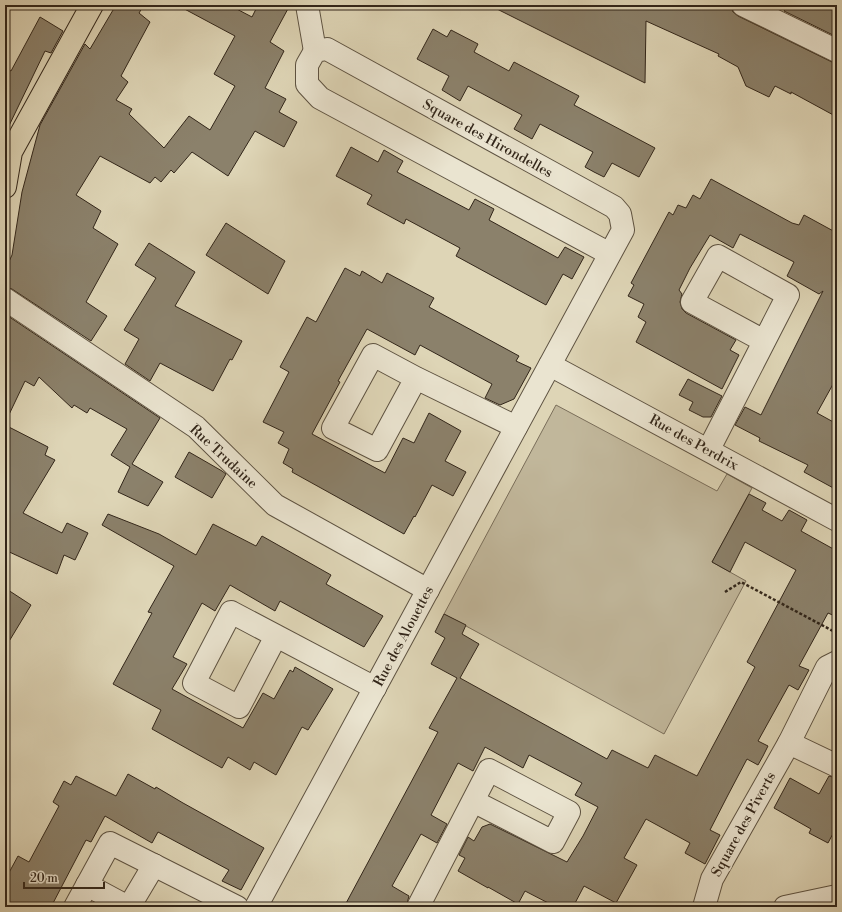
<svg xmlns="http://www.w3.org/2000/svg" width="842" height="912" viewBox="0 0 842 912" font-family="'Libre Bodoni',serif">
  <rect width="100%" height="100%" fill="#ded5b6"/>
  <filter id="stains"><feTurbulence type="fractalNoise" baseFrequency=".005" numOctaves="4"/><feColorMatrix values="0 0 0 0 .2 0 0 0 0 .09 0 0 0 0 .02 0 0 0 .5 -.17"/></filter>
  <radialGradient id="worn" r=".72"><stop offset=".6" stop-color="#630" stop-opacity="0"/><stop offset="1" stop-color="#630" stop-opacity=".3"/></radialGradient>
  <path fill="#c1b79b" stroke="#7a6e5a" d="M 556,405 L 717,491 L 727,474 L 752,488 L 712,562 L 746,581 L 664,734 L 444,614 Z"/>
  <g fill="#8b816b" stroke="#32261a">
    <path d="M 116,5 L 144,5 L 139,13 L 150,22 L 121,76 L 128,82 L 116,100 L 132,109 L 129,114 L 164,148 L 189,116 L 210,130 L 235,86 L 214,74 L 235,36 L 177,5 L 229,5 L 252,17 L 258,5 L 290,5 L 270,42 L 284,51 L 265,88 L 286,99 L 279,112 L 297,122 L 284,147 L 255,131 L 228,176 L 192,152 L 174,173 L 171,170 L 161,182 L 155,177 L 150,183 L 100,156 L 76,195 L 101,211 L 93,228 L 118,244 L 86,302 L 107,316 L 91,341 L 12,289 L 5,287 L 5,270 L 12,255 L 22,192 L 40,125 L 85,44 L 90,49 Z"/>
    <path d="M 489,5 L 727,5 L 731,7 L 733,12 L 738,16 L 832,62 L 837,63 L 837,117 L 791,92 L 791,94 L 775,86 L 769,97 L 746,86 L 738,67 L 718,56 L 719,54 L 646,21 L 645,83 Z"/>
    <path d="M 788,5 L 837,5 L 837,37 L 784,11 Z"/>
    <path d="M 40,17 L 63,31 L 51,53 L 45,51 L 5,134 L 5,68 L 11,71 Z"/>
    <path d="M 433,29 L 447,37 L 451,30 L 478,44 L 474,52 L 509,71 L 514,62 L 579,96 L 574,105 L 655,148 L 639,177 L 612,163 L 604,177 L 594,172 L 585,167 L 593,152 L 540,124 L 532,139 L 514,129 L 522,115 L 468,86 L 460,101 L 442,90 L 449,76 L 417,59 Z"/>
    <path d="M 351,147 L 378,162 L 384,150 L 403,161 L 397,172 L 469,210 L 475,199 L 494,209 L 489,220 L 558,258 L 565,247 L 584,257 L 572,279 L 563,274 L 546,305 L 456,256 L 460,248 L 406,219 L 404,224 L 367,204 L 372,195 L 336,176 Z"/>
    <path d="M 711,179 L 792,223 L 799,225 L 804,215 L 837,233 L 837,377 L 817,413 L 837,424 L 837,490 L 804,472 L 808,465 L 759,441 L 760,438 L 735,425 L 745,407 L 761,415 L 823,291 L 819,294 L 787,276 L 794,262 L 740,234 L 733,248 L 710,235 L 690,268 L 679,290 L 682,294 L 680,302 L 682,309 L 686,313 L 736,340 L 730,350 L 739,355 L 722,389 L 636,342 L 646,322 L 638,317 L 644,304 L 628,296 L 634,285 L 631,283 L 669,212 L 673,215 L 678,205 L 686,208 L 693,195 L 700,199 Z"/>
    <path d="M 226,223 L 285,261 L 268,294 L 206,255 Z"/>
    <path d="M 149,243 L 195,272 L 175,306 L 242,341 L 232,360 L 230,359 L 213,391 L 160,363 L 150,381 L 125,364 L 139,339 L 124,330 L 156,278 L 135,265 Z"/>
    <path d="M 345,268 L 360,276 L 362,271 L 382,283 L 387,273 L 434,298 L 429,307 L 519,356 L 516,361 L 531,368 L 514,399 L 500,405 L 485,398 L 492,384 L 420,345 L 415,355 L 367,329 L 338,381 L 340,382 L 312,434 L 385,473 L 403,438 L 414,443 L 429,413 L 461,431 L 445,461 L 466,472 L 453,496 L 432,485 L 415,517 L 414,516 L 404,534 L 292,472 L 293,469 L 283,463 L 289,449 L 278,443 L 284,432 L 263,422 L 289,372 L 280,367 L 307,317 L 316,322 Z"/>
    <path d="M 5,314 L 160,418 L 132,464 L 163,482 L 148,506 L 118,492 L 130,467 L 111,455 L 127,429 L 90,408 L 87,413 L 74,405 L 72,408 L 39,377 L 34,386 L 25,381 L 5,423 Z"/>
    <path d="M 688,379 L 722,396 L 711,417 L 703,417 L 689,410 L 693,402 L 679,395 Z"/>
    <path d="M 5,425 L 48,447 L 45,455 L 55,460 L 23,513 L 62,533 L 67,523 L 88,533 L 75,560 L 64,555 L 57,574 L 5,550 Z"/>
    <path d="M 189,452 L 222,471 L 226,474 L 212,498 L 175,477 Z"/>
    <path d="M 749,494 L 766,503 L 762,510 L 782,521 L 789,510 L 807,520 L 801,531 L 837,551 L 837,617 L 828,613 L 799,666 L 809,670 L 803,681 L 798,690 L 789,685 L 758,741 L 768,746 L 763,756 L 758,765 L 747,759 L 728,795 L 710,830 L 720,835 L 705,864 L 685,853 L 690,843 L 646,819 L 624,858 L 637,865 L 616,903 L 584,886 L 573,907 L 556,907 L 525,891 L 518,904 L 488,887 L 488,888 L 458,871 L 465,858 L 459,855 L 468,837 L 474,841 L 482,827 L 490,824 L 567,862 L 583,836 L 598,807 L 575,795 L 582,783 L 529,755 L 523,768 L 485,747 L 473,771 L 458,763 L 431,815 L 447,824 L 437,843 L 421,834 L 392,886 L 409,896 L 406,907 L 344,907 L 438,732 L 429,728 L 457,678 L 431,664 L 445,638 L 435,632 L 444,614 L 466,625 L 462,634 L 479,644 L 460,678 L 607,759 L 612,750 L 648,768 L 655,755 L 697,776 L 755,667 L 747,662 L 796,570 L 745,542 L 730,572 L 712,562 Z"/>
    <path d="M 108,514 L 159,534 L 196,555 L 213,524 L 256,546 L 262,536 L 331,575 L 326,584 L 383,616 L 364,647 L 280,601 L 275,611 L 230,585 L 215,611 L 202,603 L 173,657 L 187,664 L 172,689 L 243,728 L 263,693 L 274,699 L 290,670 L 293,672 L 295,667 L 333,689 L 308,730 L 302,727 L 276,775 L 254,762 L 250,770 L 228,757 L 222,768 L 152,729 L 161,710 L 113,684 L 152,613 L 148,612 L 174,566 L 102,525 Z"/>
    <path d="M 5,588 L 31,605 L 5,648 Z"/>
    <path d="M 128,774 L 155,789 L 156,787 L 183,803 L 264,848 L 241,890 L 222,881 L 229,870 L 158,832 L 152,843 L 105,816 L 91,842 L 86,840 L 51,907 L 5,907 L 5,880 L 18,856 L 29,862 L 59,806 L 53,802 L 64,781 L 71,785 L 76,776 L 116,796 Z"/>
    <path d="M 829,776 L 837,778 L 837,826 L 828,843 L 809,833 L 811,829 L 774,808 L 790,778 L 819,794 Z"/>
  </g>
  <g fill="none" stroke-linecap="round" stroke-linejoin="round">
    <defs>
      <g id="minor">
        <path d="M 307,5 L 315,51"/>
        <path d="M 743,5 L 837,51"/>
        <path d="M 5,299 L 196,427 L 275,505 L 428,590"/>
        <path d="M 550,365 L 837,520"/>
        <path d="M 416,378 L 377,450 L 333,428 L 373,355 L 416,378 L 516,427"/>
        <path d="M 709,449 L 788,295 L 718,256 L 692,302 L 764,341"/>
        <path d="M 276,636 L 239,707 L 194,683 L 231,612 L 375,688"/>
        <path d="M 789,743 L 837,766"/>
        <path d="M 87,885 L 128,907"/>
        <path d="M 75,907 L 110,843 L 237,907"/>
        <path d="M 129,907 L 154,865"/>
        <path d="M 256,907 L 623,230 L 620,214 L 614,207 L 327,49 L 315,51 L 307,65 L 307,84 L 320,98 L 610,254"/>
        <path d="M 418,907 L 489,770 L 569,812 L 553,842 L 473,801"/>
        <path d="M 704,907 L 712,879 L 789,743 L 827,667 L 837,662"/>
        <path d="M 785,907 L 837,896"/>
      </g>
      <path id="major" d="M 5,187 L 11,152 L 92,5"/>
    </defs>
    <use href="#minor" stroke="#5d5241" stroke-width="24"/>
    <use href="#major" stroke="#32261a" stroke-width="24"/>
    <path stroke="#32261a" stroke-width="2.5" stroke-dasharray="3 2" stroke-linecap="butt" d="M 725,592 L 741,582 L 833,631 L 834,639"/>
    <use href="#minor" stroke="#eae4d0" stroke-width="22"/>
    <use href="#major" stroke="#ded5b6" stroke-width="22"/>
  </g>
  <g text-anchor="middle" stroke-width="3.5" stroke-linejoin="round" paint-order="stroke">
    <g font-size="14" fill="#32261a" stroke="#eae4d0">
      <text transform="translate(488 138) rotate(29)" y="5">Square des Hirondelles</text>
      <text transform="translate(694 442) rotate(29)" y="5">Rue des Perdrix</text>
      <text transform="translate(224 456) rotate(43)" y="5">Rue Trudaine</text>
      <text transform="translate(403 636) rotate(-62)" y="5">Rue des Alouettes</text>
      <text transform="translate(743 824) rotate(-61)" y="5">Square des Piverts</text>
    </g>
  </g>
  <rect width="842" height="912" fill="none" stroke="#ded5b6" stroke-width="20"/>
  <rect x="6" y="6" width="830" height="900" fill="none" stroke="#32261a" stroke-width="2"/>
  <rect x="10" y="10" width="822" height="892" fill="none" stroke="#32261a"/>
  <path d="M24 882v6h80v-6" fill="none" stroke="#32261a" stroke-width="2"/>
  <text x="30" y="882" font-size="12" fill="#32261a" stroke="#eae4d0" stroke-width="3" paint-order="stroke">20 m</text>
  <rect width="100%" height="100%" filter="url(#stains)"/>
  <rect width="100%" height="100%" fill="url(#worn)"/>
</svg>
